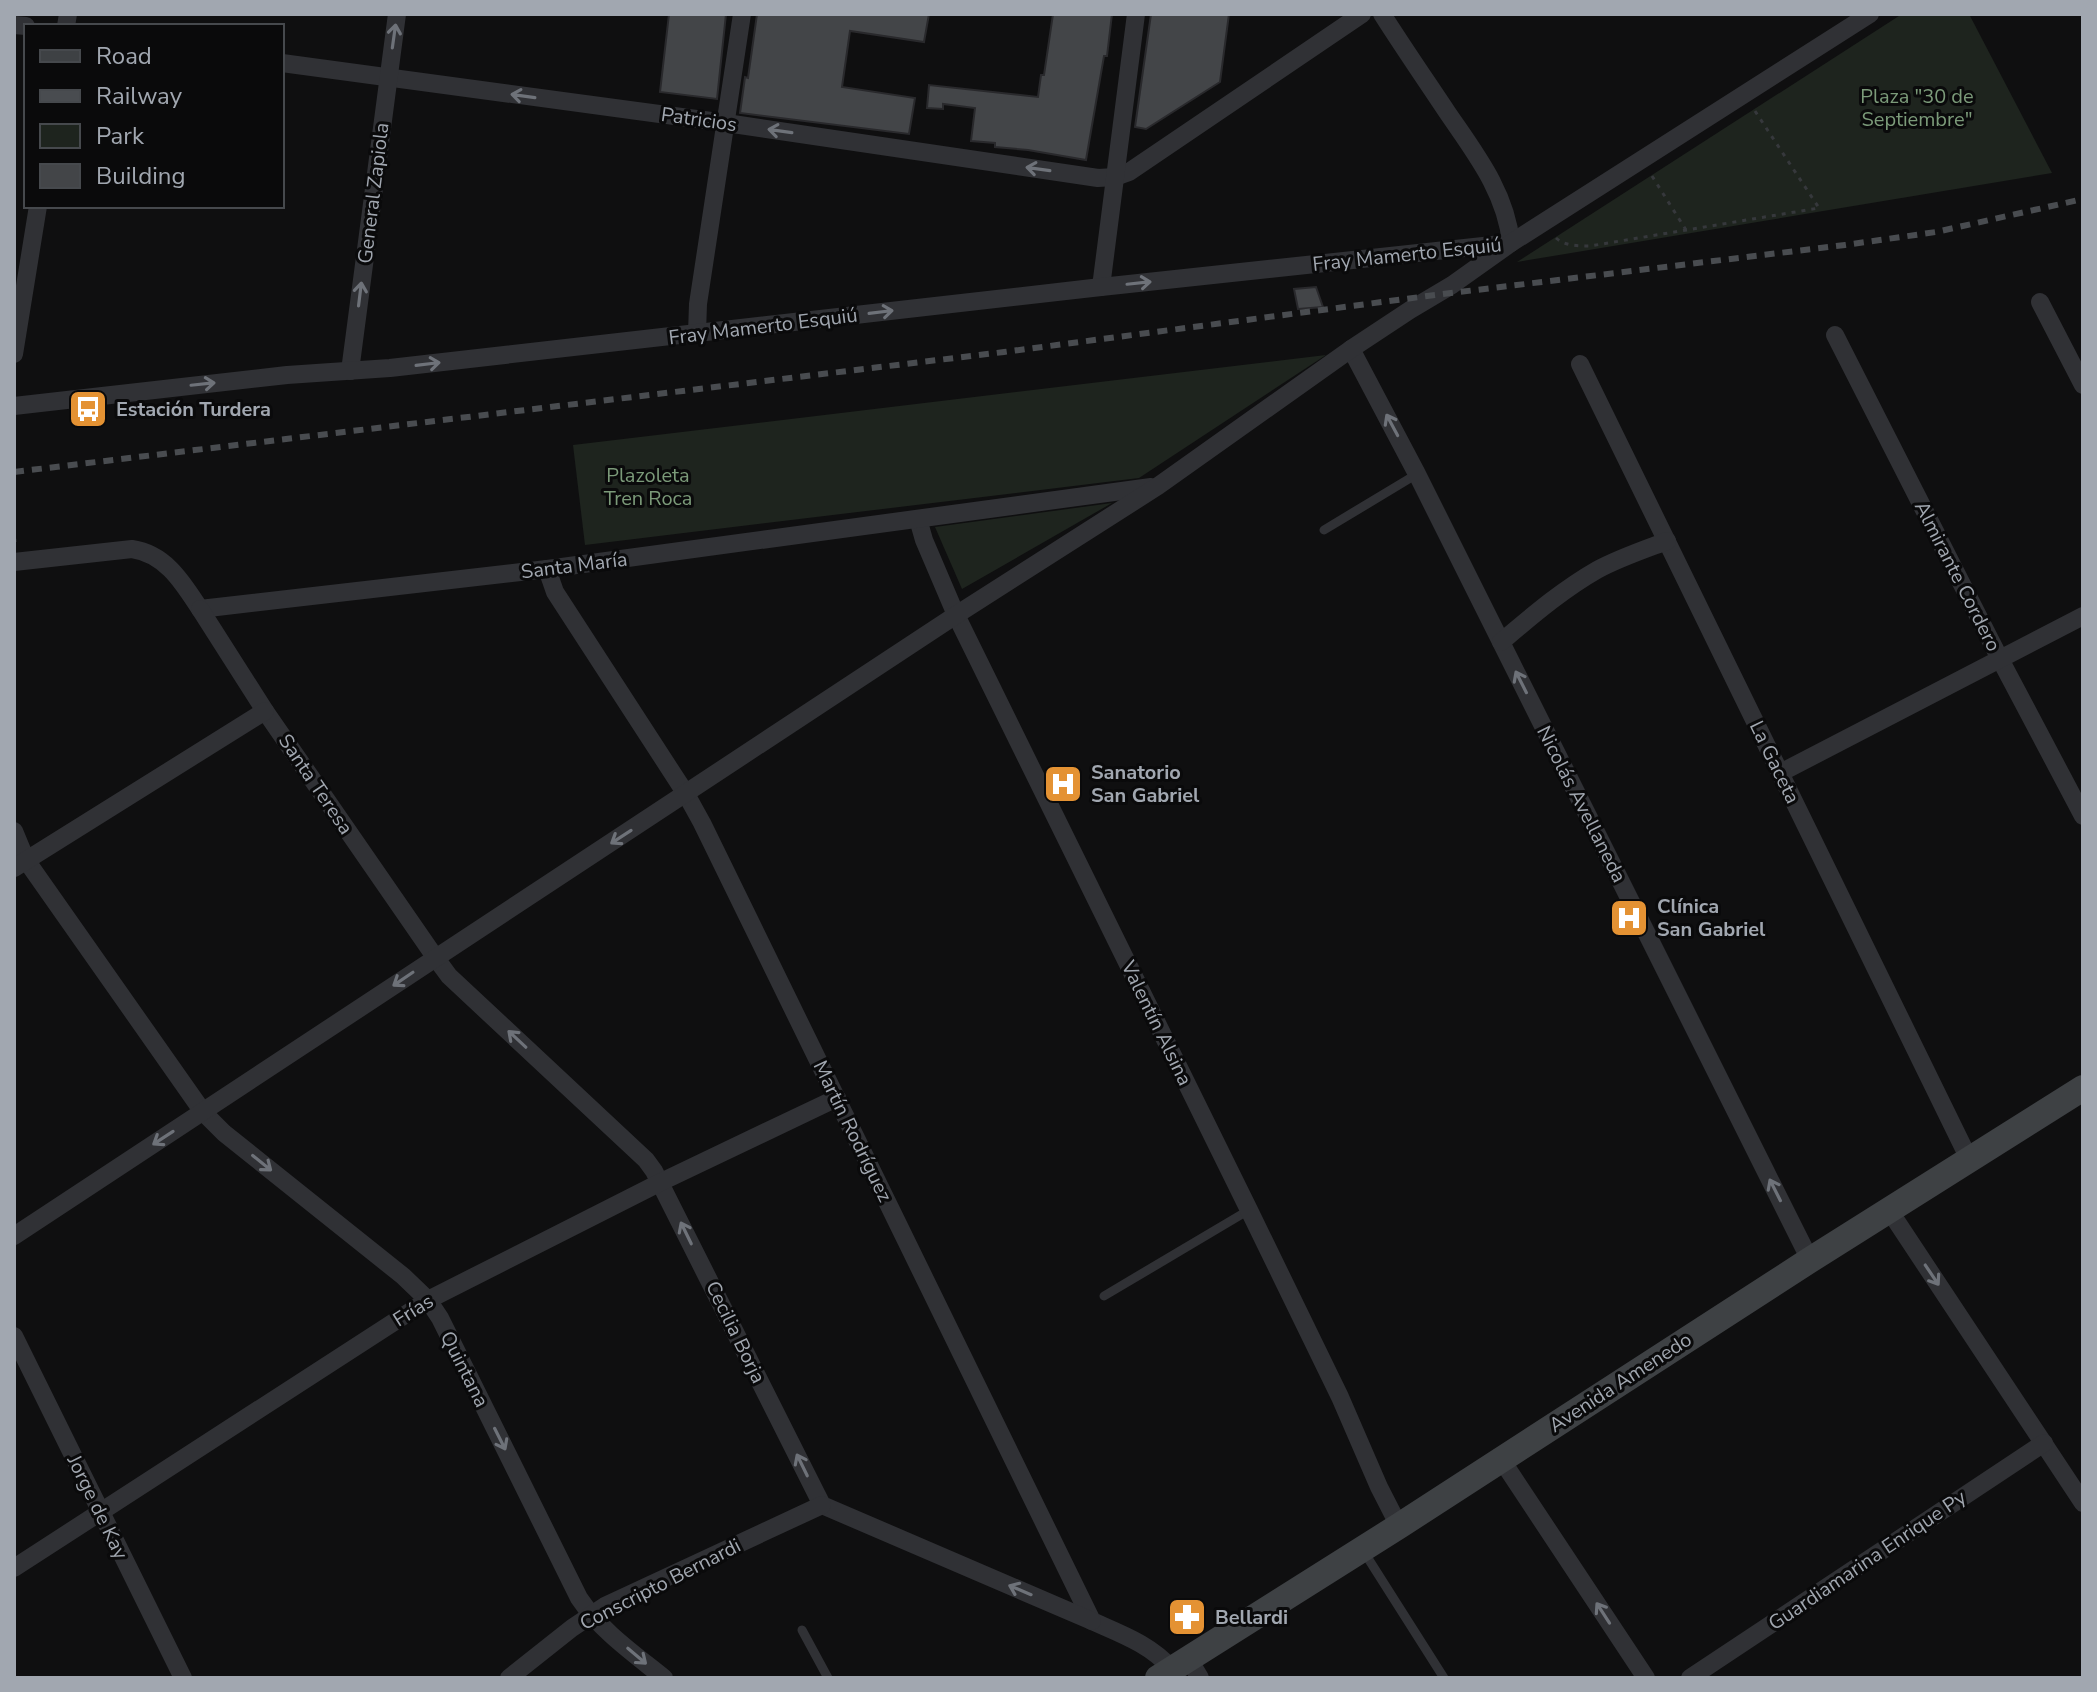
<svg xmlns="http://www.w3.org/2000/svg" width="2097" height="1692" viewBox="0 0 2097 1692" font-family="'Nunito Sans',sans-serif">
  <rect width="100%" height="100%" fill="#0f0f10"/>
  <g fill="#1e241e">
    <path d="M 1902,14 L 1969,14 L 2052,173 L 1517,262 Z"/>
    <path d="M 1326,355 L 1139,478 L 585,545 L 573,445 Z"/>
    <path d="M 1112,503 L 962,589 L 935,527 Z"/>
  </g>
  <g fill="#434548" stroke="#29292c" stroke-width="2">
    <path d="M 669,14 L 726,14 L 717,99 L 660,92 Z"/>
    <path d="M 757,14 L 929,14 L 924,42 L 850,31 L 842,87 L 915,98 L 909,134 L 740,113 L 745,77 L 748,78 Z"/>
    <path d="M 1053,14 L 1112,14 L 1107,56 L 1104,56 L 1086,160 L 1028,150 L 995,147 L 995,143 L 971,141 L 975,108 L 943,104 L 943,109 L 927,108 L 929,85 L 1038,97 L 1041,75 L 1044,75 Z"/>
    <path d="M 1151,14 L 1229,14 L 1220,82 L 1146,129 L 1135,127 Z"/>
    <path d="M 1316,287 L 1323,307 L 1298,309 L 1294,289 Z"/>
  </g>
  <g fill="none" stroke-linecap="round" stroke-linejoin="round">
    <g stroke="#36383c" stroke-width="3" stroke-dasharray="4 6" stroke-linecap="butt">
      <path d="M 1652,176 L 1686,230"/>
      <path d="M 1556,238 C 1565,246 1578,246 1590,246 L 1819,208 L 1753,108"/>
      <path d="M 14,529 L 15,542"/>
    </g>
    <g stroke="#303135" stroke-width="9">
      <path d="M 1324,530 L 1417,474"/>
      <path d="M 1104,1296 L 1249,1210"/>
      <path d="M 1364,1552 L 1444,1678"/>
      <path d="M 802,1630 L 828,1678"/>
    </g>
    <g stroke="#303135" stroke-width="18">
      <path d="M 14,25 L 26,26"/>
      <path d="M 66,26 L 68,14"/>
      <path d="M 282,63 L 726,123 L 1098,178 L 1115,177 L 1129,172 L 1362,14"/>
      <path d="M 1101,287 L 1136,14"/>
      <path d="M 2040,302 L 2083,385"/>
      <path d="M 697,333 L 698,304 L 742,14"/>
      <path d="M 1835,335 L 2000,659 L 2083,816"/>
      <path d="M 1351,349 L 1417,474 L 1810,1260"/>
      <path d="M 14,354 L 38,206"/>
      <path d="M 1580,364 L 1969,1159"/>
      <path d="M 350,371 L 397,14"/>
      <path d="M 14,406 L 287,375 L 390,368 L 1101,287 L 1511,243 C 1506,192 1475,153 1447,112 C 1425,79 1403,47 1382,14"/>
      <path d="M 918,519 L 924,540 L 956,615 L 1249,1210 L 1340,1397 L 1379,1487 L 1399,1526"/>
      <path d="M 14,562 L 132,549 C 166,554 183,583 200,609 L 547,569 L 1151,487"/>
      <path d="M 547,569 L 555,592 L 686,794 L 702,823 L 1092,1621 C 1121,1634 1150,1644 1172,1669"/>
      <path d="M 200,609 L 265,711 L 435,957 L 449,976 L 646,1160 L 654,1171 L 822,1505 L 1092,1621"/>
      <path d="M 1501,642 C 1532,616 1562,590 1597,570 C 1619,558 1643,550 1667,541"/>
      <path d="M 1780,773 L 2083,616"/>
      <path d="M 14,831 L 26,860 L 203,1112 L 224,1133 L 403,1276 L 428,1300 L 440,1318 L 579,1598 C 601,1631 633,1653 664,1678"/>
      <path d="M 14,868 L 265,711"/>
      <path d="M 1889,1210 L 2083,1503"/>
      <path d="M 14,1236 L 956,615 L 1158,486 L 1351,349 L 1410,310 L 1452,285 L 1511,243 L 1870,14"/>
      <path d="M 14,1336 L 183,1678"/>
      <path d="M 1501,1459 L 1646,1678"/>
      <path d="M 14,1568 L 428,1300 L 661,1182 L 837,1098"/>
      <path d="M 1188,1658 L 1200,1678"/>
      <path d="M 509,1678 L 572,1628 L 605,1606 L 822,1505"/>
      <path d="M 1690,1678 L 2044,1443"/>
    </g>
    <path stroke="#3e4144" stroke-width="26" d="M 1158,1678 L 1399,1526 L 1810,1260 L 2083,1088"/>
    <path stroke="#494c50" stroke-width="6" stroke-dasharray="10 8" stroke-linecap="butt" d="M 14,472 L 1004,352 L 1435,295 L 1845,245 L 1936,232 L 2083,199"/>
  </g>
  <defs><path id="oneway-shaft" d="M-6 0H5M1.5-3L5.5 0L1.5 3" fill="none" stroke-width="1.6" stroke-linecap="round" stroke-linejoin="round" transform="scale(2)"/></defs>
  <g stroke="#6e7279">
    <use href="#oneway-shaft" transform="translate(394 36) rotate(-82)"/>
    <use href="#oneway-shaft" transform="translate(523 96) rotate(-172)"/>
    <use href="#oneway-shaft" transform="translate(780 131) rotate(-172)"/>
    <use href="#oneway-shaft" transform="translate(1038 169) rotate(-172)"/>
    <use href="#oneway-shaft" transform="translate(1139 283) rotate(-6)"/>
    <use href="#oneway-shaft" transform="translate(360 294) rotate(-83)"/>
    <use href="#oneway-shaft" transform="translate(881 312) rotate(-7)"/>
    <use href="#oneway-shaft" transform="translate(428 364) rotate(-7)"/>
    <use href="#oneway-shaft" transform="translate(203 384) rotate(-6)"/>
    <use href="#oneway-shaft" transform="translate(1392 425) rotate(-118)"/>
    <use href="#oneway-shaft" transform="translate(1521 682) rotate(-117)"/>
    <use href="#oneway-shaft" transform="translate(621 837) rotate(147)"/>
    <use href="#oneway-shaft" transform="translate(403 979) rotate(146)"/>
    <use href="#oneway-shaft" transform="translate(517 1039) rotate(-137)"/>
    <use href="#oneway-shaft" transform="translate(163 1138) rotate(147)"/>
    <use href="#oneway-shaft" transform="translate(262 1163) rotate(39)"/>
    <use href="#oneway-shaft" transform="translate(1775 1190) rotate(-117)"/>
    <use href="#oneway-shaft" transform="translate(686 1233) rotate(-116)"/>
    <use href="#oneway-shaft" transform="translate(1932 1275) rotate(56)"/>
    <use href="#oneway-shaft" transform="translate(500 1439) rotate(63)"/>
    <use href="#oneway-shaft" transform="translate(802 1465) rotate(-116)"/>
    <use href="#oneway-shaft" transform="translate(1020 1590) rotate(-157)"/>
    <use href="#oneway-shaft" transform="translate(1603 1613) rotate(-123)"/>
    <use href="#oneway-shaft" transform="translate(637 1656) rotate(40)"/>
  </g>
  <defs>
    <symbol id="bus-square" viewBox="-11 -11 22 22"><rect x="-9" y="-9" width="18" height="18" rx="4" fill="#e49233" stroke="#0a0a0b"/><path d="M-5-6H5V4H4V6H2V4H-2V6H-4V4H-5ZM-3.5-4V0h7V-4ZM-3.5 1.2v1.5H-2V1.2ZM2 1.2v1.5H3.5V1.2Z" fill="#fff"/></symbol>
    <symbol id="hospital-square" viewBox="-11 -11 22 22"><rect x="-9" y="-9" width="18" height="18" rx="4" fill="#e49233" stroke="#0a0a0b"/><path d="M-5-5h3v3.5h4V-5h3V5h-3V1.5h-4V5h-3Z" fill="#fff"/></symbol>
    <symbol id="pharmacy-square" viewBox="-11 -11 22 22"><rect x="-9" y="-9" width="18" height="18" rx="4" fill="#e49233" stroke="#0a0a0b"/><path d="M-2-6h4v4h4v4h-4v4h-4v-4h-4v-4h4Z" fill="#fff"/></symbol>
  </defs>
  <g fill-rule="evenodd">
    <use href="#bus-square" x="66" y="387" width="44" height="44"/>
    <use href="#hospital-square" x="1041" y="762" width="44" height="44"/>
    <use href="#hospital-square" x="1607" y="896" width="44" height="44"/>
    <use href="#pharmacy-square" x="1165" y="1595" width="44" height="44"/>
  </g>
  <g text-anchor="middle" stroke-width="6" stroke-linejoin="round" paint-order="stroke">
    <g font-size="20" fill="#7b9a79" stroke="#0a0a0b">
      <text x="1917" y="103">Plaza "30 de<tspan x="1917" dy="23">Septiembre"</tspan></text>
      <text x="648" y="482">Plazoleta<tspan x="648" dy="23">Tren Roca</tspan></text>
    </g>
    <g font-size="20" fill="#a1a7b0" stroke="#0a0a0b">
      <text transform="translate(699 119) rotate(8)" y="7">Patricios</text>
      <text transform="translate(373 193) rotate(-83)" y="7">General Zapiola</text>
      <text transform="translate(1407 254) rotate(-6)" y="7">Fray Mamerto Esquiú</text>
      <text transform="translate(763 326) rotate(-7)" y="7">Fray Mamerto Esquiú</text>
      <text transform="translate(574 565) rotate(-7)" y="7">Santa María</text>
      <text transform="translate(1958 576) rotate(63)" y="7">Almirante Cordero</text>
      <text transform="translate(1775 762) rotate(64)" y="7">La Gaceta</text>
      <text transform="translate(316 784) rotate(56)" y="7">Santa Teresa</text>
      <text transform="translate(1582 804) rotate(63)" y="7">Nicolás Avellaneda</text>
      <text transform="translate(1157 1023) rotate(64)" y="7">Valentín Alsina</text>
      <text transform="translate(853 1131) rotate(64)" y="7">Martín Rodríguez</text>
      <text transform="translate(413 1310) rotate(-32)" y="7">Frías</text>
      <text transform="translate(736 1332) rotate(64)" y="7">Cecilia Borja</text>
      <text transform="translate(465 1369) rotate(63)" y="7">Quintana</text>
      <text transform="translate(1620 1382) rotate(-33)" y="7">Avenida Amenedo</text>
      <text transform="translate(98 1507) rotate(64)" y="7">Jorge de Kay</text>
      <text transform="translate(1867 1560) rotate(-34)" y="7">Guardiamarina Enrique Py</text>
      <text transform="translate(660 1584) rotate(-27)" y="7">Conscripto Bernardi</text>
    </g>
    <g font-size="20" font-weight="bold" fill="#a1a7b0" stroke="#0a0a0b" text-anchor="start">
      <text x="116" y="416">Estación Turdera</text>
      <text x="1091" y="779">Sanatorio<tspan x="1091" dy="23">San Gabriel</tspan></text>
      <text x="1657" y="913">Clínica<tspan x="1657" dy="23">San Gabriel</tspan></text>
      <text x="1215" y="1624">Bellardi</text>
    </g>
  </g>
  <rect width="2097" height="1692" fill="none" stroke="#a1a7b0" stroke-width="32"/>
  <rect x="24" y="24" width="260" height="184" fill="#0a0a0b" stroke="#46494d" stroke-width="2"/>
  <rect x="40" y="50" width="40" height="12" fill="#3e4144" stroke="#46494d" stroke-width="2"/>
  <text x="96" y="64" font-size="24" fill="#a1a7b0">Road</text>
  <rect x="40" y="90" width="40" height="12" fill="#494c50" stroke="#46494d" stroke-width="2"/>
  <text x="96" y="104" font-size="24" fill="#a1a7b0">Railway</text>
  <rect x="40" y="124" width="40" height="24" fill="#1e241e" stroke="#46494d" stroke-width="2"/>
  <text x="96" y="144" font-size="24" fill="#a1a7b0">Park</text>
  <rect x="40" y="164" width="40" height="24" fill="#434548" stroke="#46494d" stroke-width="2"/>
  <text x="96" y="184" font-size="24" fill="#a1a7b0">Building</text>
</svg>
